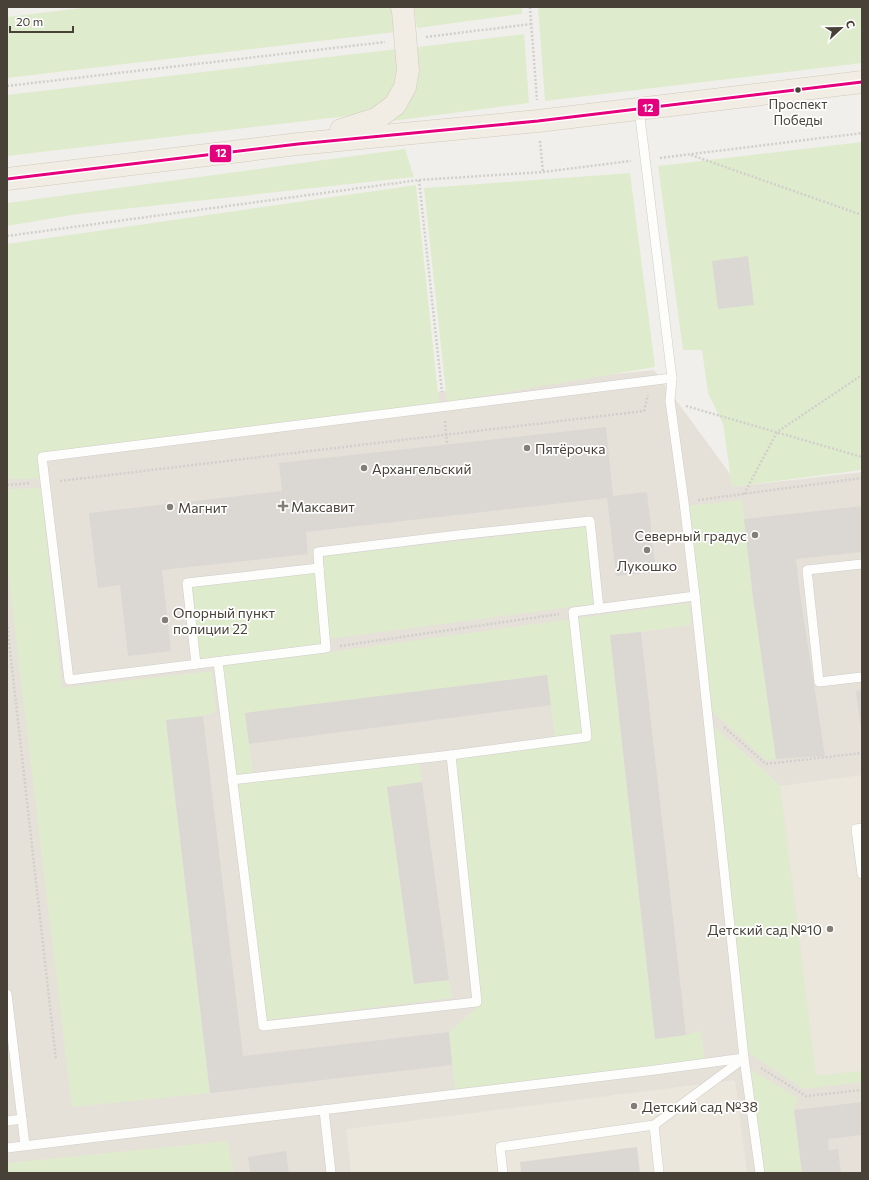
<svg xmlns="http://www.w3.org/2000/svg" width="869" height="1180" font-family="Commissioner,sans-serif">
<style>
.residential{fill:#e5e1d9}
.education{fill:#ebe7dc}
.green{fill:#dfebcd}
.building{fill:#dbd8d4}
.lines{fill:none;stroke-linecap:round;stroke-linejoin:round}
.service-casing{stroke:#cfcdc9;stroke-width:10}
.primary-casing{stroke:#d3cbba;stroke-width:23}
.path{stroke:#d1cfcc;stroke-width:2.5;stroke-dasharray:2 2;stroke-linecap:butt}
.service{stroke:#fdfdfc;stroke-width:9}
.primary{stroke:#f1ece4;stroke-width:22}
.bus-1-casing{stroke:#fff;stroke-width:6}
.bus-1{stroke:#e5007d;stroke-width:3}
.bus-dot{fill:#484138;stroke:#fff;stroke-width:1.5}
.poi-dot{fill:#837e77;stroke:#fff;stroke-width:1.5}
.labels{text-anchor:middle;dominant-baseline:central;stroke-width:3.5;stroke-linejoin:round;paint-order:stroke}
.bus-label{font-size:13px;fill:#484138;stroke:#fff}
.poi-label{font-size:14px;fill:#484138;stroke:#fff;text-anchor:start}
.line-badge{stroke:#fff;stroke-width:1.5}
.badge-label{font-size:11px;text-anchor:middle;font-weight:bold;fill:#fff}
</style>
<rect width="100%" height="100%" fill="#f1efec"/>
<polygon class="residential" points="654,370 739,486 862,472 862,1173 7,1173 7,435"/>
<g class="education">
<polygon points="862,775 862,1071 816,1076 780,786"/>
<polygon points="735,1080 747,1173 351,1173 346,1129"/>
</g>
<g class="green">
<polygon points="90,7 391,7 396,32 7,78 7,17"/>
<polygon points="414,7 522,7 522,14 417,28"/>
<polygon points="538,7 862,7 862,63 545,101"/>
<polygon points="524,34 529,103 392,121 403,109 418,72 418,47"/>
<polygon points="397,49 399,71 394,89 384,102 373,109 356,115 7,156 7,95"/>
<polygon points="862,142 862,470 732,487 723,424 708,393 702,350 683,350 658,166"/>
<polygon points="405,149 414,177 78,214 7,226 7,203"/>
<polygon points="630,173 655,367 447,402 424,188"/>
<polygon points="416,185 439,404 38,453 40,479 7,479 7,244"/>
<polygon points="41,488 62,688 212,671 216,712 203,716 166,721 210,1093 72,1107 7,565 7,489"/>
<polygon points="742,500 753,597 776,759 766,760 711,710 688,506"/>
<polygon points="586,527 593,604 321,640 323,653 689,603 691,625 610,636 655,1038 686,1035 701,1031 705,1060 455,1089 449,1032 482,1003 456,759 556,745 547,675 245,713 254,780 419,762 422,782 387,787 414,984 449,980 452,998 267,1020 222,657 199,659 191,586 324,572 323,556"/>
<polygon points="712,725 768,774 780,786 816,1076 862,1071 862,1082 804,1089 747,1052"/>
<polygon points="750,1069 799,1099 794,1110 802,1173 765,1173"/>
<polygon points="227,1141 234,1173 7,1173 7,1163"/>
</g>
<g class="building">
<polygon points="748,256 754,305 718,309 712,261"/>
<polygon points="606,427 613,496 647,492 656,572 616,576 607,498 306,532 308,554 162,570 171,651 128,656 120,585 98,588 89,513 282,491 279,463"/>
<polygon points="862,506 862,552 796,559 800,594 825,756 776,759 753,597 744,519"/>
<polygon points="641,632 686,1035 655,1039 610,635"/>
<polygon points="547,675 551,705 249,744 245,713"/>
<polygon points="862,690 862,729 861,729 856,691"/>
<polygon points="203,716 243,1056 449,1032 452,1065 210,1093 166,720"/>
<polygon points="422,782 449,980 414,984 387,787"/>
<polygon points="862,1102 862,1135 828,1139 829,1150 838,1149 841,1173 802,1173 794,1110"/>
<polygon points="637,1147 640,1173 521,1173 520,1162"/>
<polygon points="286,1151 289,1173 250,1173 248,1157"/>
</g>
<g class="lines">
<g class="service-casing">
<g id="service">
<polyline points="862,564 807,570 819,682 862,677"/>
<polyline points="319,568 326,648 69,680 42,457 672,378 639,109"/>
<polyline points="695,596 744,1058 760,1173"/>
<polyline points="218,662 263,1026 477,1002 451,755 587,737 573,612 695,596 684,502 670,401 672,378"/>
<polyline points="196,664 187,583 319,568 318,552 458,535 590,521 599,609"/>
<polyline points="232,780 451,755"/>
<polyline points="862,828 856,829 862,874"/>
<polyline points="7,994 25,1145"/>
<polyline points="324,1110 331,1173"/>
<polyline points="7,1121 22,1119"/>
<polyline points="654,1125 659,1173"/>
<polyline points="7,1148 655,1070 744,1058"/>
<polyline points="503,1173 500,1147 654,1125 743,1059"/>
</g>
</g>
<g class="primary-casing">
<g id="primary">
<polyline points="341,130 376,119 395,105 405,87 408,70 403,11 402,7"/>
<polyline points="7,179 298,144 538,121 862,82"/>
</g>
</g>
<g class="path">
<polyline points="530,7 537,100"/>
<polyline points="426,37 531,24"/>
<polyline points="7,86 385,42"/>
<polyline points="540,141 543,172"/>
<polyline points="691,155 862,215"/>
<polyline points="660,158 862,133"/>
<polyline points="419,180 442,392"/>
<polyline points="7,236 419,180 543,172 631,161"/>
<polyline points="686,406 862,457"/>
<polyline points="445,421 447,444"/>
<polyline points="60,481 644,411 648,395"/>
<polyline points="7,485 31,483"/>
<polyline points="744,494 777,432 862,375"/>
<polyline points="698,500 862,478"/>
<polyline points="7,623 56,1060"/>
<polyline points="340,646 559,614"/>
<polyline points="724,727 766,764 862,753"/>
<polyline points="761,1068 806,1096 862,1090"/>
</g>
<use href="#service" class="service"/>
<use href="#primary" class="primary"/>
<g class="bus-1-casing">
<polyline id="bus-1" points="7,179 298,144 538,121 862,82"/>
</g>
<use href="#bus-1" class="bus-1"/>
</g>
<circle class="bus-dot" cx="798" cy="90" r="3.5"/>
<g class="poi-dot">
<circle cx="527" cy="448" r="4"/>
<circle cx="364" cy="468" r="4"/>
<path d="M281 500h4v4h4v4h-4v4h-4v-4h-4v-4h4z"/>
<circle cx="170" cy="507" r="4"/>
<circle cx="755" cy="535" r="4"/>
<circle cx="647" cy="550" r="4"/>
<circle cx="165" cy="620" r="4"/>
<circle cx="830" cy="929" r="4"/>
<circle cx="634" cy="1106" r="4"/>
</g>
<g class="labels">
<g class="bus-label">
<text x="798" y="104">Проспект<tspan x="798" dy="16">Победы</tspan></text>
</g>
<g class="poi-label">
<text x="535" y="448">Пятёрочка</text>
<text x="372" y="468">Архангельский</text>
<text x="291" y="506">Максавит</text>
<text x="178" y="507">Магнит</text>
<text x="747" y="535" text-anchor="end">Северный градус</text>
<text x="647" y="565" text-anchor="middle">Лукошко</text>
<text x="173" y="612">Опорный пункт<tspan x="173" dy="16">полиции 22</tspan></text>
<text x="822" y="929" text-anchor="end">Детский сад №10</text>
<text x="642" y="1106">Детский сад №38</text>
</g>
</g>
<g class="line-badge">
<rect x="637" y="98" width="23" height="19" rx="4" fill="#e5007d"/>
<rect x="209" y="144" width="23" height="19" rx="4" fill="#e5007d"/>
</g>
<g class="badge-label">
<text x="648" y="112">12</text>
<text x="221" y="157">12</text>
</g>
<rect width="869" height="1180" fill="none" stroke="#484138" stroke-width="16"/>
<g transform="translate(841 28) rotate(68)" stroke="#ffffff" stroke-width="3" paint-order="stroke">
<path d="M0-3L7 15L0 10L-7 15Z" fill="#484138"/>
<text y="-6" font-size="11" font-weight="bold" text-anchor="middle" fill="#484138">С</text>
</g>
<path d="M10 26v6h63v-6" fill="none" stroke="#484138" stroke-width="2"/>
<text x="16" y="26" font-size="12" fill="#484138" stroke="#ffffff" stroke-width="3" paint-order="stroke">20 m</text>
</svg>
